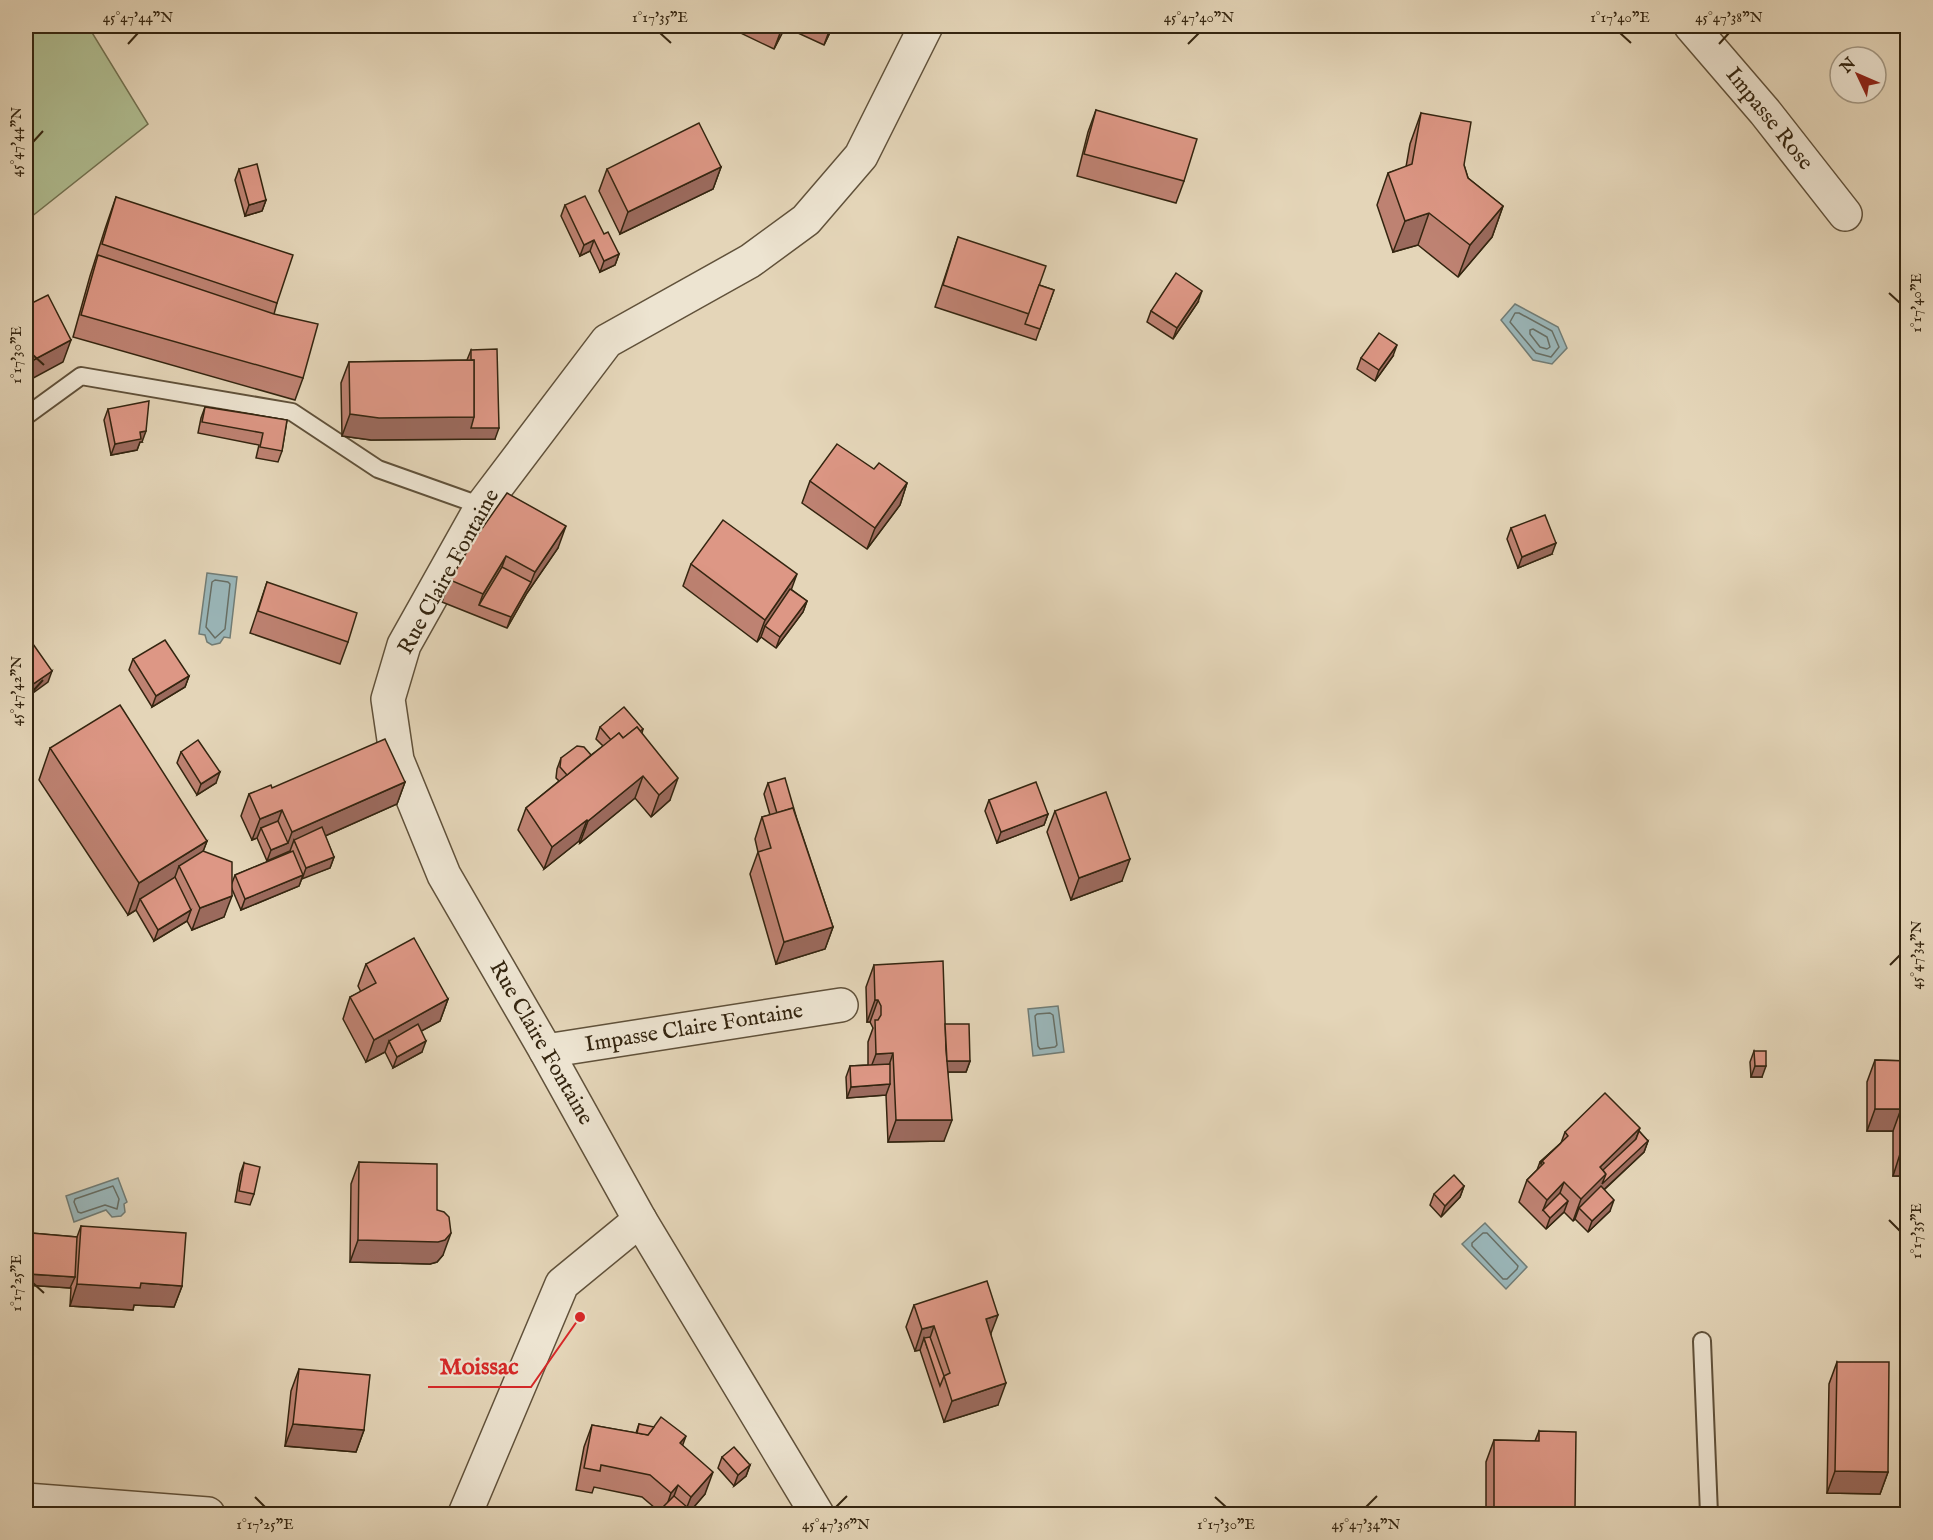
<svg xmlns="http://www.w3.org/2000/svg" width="1933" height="1540" font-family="'IM FELL English',serif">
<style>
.green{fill:#b0be92;stroke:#727251;stroke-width:1.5}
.water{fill:#9ab6b9;stroke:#717c75;stroke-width:1.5}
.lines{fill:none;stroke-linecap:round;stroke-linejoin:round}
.shore{stroke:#676e64;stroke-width:1.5}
.service-casing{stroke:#60513a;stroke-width:20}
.minor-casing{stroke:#60513a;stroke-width:36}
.service{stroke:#ede4d1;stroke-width:16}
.minor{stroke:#ede4d1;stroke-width:33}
.wall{fill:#be8272;stroke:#342510;stroke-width:1.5}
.shaded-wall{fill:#9b6a5d;stroke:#342510;stroke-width:1.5}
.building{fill:#dd9785;stroke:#342510;stroke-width:1.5}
.ticks{fill:none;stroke:#342510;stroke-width:2}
.labels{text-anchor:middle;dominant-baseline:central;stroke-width:4.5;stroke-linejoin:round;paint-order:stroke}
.street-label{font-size:22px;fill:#342510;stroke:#ede4d1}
.leader{fill:none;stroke:#d62828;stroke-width:2}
.callout-dot{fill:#d62828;stroke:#ede4d1;stroke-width:2}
.callout-label{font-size:24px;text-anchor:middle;font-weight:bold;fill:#d62828;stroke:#ede4d1;stroke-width:4.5;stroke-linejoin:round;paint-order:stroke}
.neatline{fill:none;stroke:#342510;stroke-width:2}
.ticks-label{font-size:15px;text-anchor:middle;fill:#342510}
</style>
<rect width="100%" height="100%" fill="#e4d5b8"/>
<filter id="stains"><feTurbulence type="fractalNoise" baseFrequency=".00333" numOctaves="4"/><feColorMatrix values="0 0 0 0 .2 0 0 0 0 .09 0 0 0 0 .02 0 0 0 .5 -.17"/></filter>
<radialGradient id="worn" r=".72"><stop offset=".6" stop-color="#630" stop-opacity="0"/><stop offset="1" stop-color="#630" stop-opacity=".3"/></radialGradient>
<polygon class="green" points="26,26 88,26 148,124 26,221"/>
<g class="water">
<polygon points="1515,304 1558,327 1567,348 1552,364 1533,360 1501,320"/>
<polygon points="207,573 237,577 230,638 224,637 220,643 212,645 207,642 205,635 199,634"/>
<polygon points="1058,1006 1064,1052 1033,1056 1028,1009"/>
<polygon points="118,1178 127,1202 124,1204 125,1212 121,1216 112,1217 106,1210 74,1222 66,1196"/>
<polygon points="1485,1223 1527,1267 1506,1289 1462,1244"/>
</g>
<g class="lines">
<g class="shore">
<polygon points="1515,313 1519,313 1552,331 1559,347 1551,357 1536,353 1510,322"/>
<polygon points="1530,330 1533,329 1547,337 1550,347 1547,349 1540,347 1530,334"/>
<polygon points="215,580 228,582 230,584 225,629 215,638 206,627 212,582"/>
<polygon points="1050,1013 1053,1015 1057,1045 1055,1047 1040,1049 1038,1046 1035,1016 1037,1014"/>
<polygon points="113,1186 119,1199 117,1209 105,1205 81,1213 78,1212 74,1202 75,1199"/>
<polygon points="1483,1233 1487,1233 1518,1266 1517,1269 1507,1279 1503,1279 1472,1246 1472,1243"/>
</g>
<g class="service-casing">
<g id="service">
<polyline points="26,416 81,376 292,412 378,469 482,506"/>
<polyline points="1702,1341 1709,1514"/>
</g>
</g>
<g class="minor-casing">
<g id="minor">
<polyline points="1691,26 1765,112 1845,214"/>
<polyline points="546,1051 841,1005"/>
<polyline points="26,1500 208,1514"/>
<polyline points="465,1514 562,1284 640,1220"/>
<polyline points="817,1514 640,1220 546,1051 444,875 397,760 388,699 404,645 482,506 607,341 750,261 806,220 861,156 926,26"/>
</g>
</g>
<use href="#service" class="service"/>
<use href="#minor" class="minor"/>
</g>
<g class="wall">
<polygon points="731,26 833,26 824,45 785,27 774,49 730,28"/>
<polygon points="1096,110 1184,181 1176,203 1077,176 1088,132"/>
<polygon points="1421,113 1464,165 1468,178 1503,206 1492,237 1458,277 1418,245 1393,252 1377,205 1388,173 1406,167 1410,144"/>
<polygon points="721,167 713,189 620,234 599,191 607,169"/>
<polygon points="239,169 266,200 262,211 245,216 235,180"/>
<polygon points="116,197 277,303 274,314 303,378 295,400 73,337 90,276 105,229"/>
<polygon points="565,205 604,234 619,254 615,265 600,272 590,251 580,256 561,216"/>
<polygon points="958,237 1039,285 1054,290 1036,340 935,307"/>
<polygon points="1198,302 1173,339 1147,322 1151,311"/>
<polygon points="471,350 495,439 371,440 342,436 341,383 349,362 467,360"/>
<polygon points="1393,356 1375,381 1357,369 1361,358"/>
<polygon points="205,407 287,420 282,451 278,462 256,458 259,445 198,433 201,418"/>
<polygon points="108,409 142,442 140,442 137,450 111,455 104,420"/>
<polygon points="874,469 907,483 900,505 867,549 802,503 810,481"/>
<polygon points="1511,528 1552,554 1518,568 1507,539"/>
<polygon points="474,540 558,548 527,593 507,628 442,602 450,580"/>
<polygon points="691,564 792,590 807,601 803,612 776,648 761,637 757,642 683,586"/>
<polygon points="267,582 348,642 340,664 250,633"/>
<polygon points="133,659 189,676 185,687 152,707 129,670"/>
<polygon points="600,727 643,729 642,733 670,800 651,817 635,798 580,843 579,841 544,869 518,830 526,808 559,781 556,778 557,769 561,758 591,755 603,746 596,739"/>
<polygon points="50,748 207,841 203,851 232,883 235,875 291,852 290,851 267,861 257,838 252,840 241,816 249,794 272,788 405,782 397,804 325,836 334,857 330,868 302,878 299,886 241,910 232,889 224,917 192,930 187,921 154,941 136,910 128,915 39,780"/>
<polygon points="181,752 216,783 197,795 177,763"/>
<polygon points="768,783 796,816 833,927 825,949 776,964 750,874 758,852 755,839 762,817 770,815 764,794"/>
<polygon points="989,800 1048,814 1044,825 997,843 985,811"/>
<polygon points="1055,811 1122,881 1071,900 1047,832"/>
<polygon points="366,964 448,999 440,1021 421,1031 422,1052 393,1068 385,1052 366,1062 343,1019 350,997 361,992 358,986"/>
<polygon points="874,965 945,1024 970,1061 966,1072 948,1072 944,1141 888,1142 886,1095 847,1098 846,1077 850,1066 868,1065 868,1042 873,1028 870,1022 867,1022 866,987"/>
<polygon points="1754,1051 1762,1077 1751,1077 1750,1062"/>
<polygon points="1875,1060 1908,1061 1908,1176 1893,1176 1893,1131 1867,1131 1867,1082"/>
<polygon points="1639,1131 1648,1141 1644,1152 1604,1190 1610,1211 1588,1232 1575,1219 1573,1221 1564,1212 1546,1229 1519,1202 1527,1180 1537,1170 1540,1162 1561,1143 1565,1132"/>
<polygon points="359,1162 437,1210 443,1255 437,1262 430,1264 350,1262 351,1184"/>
<polygon points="244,1163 254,1194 250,1205 235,1202 240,1174"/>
<polygon points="1464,1186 1460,1197 1441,1217 1430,1205 1434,1194"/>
<polygon points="81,1226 182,1286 174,1307 134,1305 133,1310 70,1306 71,1288 26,1285 27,1244 31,1233 77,1237"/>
<polygon points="914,1305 991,1334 998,1405 944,1422 920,1350 915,1351 906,1327"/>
<polygon points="1837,1362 1888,1472 1880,1494 1827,1493 1829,1384"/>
<polygon points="299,1369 364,1430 356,1452 285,1446 291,1391"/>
<polygon points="639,1424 683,1446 705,1494 687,1515 661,1515 662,1514 642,1497 594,1487 592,1493 576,1490 584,1447 592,1425 636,1433"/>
<polygon points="1539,1431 1575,1509 1573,1515 1486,1515 1486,1462 1494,1440 1535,1441"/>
<polygon points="722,1457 750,1465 746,1476 734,1486 718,1468"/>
</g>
<g class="shaded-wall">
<polygon points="783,26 786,26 774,49 782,28"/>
<polygon points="831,26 833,26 824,45"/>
<polygon points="721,167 713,189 620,234 628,212"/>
<polygon points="266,200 262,211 245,216 249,205"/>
<polygon points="1503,206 1492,237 1458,277 1470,245"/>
<polygon points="1429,213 1418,245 1393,252 1405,221"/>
<polygon points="594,240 590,251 580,256 584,245"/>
<polygon points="619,254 615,265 600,272 604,261"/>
<polygon points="1202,291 1198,302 1173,339 1177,328"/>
<polygon points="71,340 63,362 26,382 26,364"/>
<polygon points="1397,345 1393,356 1375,381 1379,370"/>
<polygon points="350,414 474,417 499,428 495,439 371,440 342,436"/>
<polygon points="146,431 142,442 140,442 137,450 111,455 115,444 140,432"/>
<polygon points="907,483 900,505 867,549 875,528"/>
<polygon points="566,526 558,548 527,593 507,628 511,617 531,582 535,572"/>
<polygon points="1556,543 1552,554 1518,568 1522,557"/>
<polygon points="506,556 498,578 479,605 483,594"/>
<polygon points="797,574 789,596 765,626 761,637 757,642 765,620"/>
<polygon points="807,601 803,612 776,648 780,637"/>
<polygon points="52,671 48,682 26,698 26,689"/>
<polygon points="189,676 185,687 152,707 156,696"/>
<polygon points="220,772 216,783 197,795 201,784"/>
<polygon points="643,776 635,798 580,843 588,821"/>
<polygon points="678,778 670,800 651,817 659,795"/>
<polygon points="405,782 397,804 298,848 294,840 290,851 267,861 271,850 288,843 292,832"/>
<polygon points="282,810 274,832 261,828 257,838 252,840 260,819"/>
<polygon points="1048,814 1044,825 997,843 1001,832"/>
<polygon points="587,820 579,841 544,869 552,847"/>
<polygon points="207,841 195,873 179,866 171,888 140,899 136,910 128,915 139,883"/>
<polygon points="334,857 330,868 302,879 306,868"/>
<polygon points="1130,859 1122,881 1071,900 1079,878"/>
<polygon points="303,875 299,886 241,910 245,899"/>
<polygon points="232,896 224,917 192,930 200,908"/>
<polygon points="191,910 187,921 154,941 158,930"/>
<polygon points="833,927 825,949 776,964 784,942"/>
<polygon points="448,999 440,1021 392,1047 389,1041 385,1052 366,1062 374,1040"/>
<polygon points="875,1000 878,1000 870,1022 867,1022"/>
<polygon points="426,1041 422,1052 393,1068 397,1057"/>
<polygon points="893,1053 886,1075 868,1075 876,1054"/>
<polygon points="942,1061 970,1061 966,1072 938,1072"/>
<polygon points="1755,1066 1766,1066 1762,1077 1751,1077"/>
<polygon points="890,1084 886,1095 847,1098 851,1087"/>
<polygon points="1875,1109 1901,1109 1893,1131 1867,1131"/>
<polygon points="896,1120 952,1120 944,1141 888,1142"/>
<polygon points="1640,1128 1632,1150 1648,1141 1644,1152 1598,1195 1579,1208 1575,1219 1573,1221 1581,1199 1600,1167"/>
<polygon points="1900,1154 1908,1154 1908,1176 1893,1176"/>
<polygon points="1564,1182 1556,1204 1543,1210 1547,1200"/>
<polygon points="1464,1186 1460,1197 1441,1217 1445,1206"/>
<polygon points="1614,1200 1610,1211 1588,1232 1592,1221"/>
<polygon points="1568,1201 1564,1212 1546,1229 1550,1218"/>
<polygon points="451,1233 443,1255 437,1262 430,1264 350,1262 358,1240"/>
<polygon points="29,1274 75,1277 70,1288 26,1285"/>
<polygon points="141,1283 182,1286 174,1307 134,1305 133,1310 70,1306 77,1284"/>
<polygon points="998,1315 990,1336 986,1319"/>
<polygon points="934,1326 927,1347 924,1338 920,1350 915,1351 922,1329"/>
<polygon points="1006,1383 998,1405 944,1422 952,1401"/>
<polygon points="293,1424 364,1430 356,1452 285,1446"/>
<polygon points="686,1436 678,1458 680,1443"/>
<polygon points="750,1465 746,1476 734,1486 738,1475"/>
<polygon points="1835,1471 1888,1472 1880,1494 1827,1493"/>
<polygon points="713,1472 705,1494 687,1515 681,1515 687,1507 691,1497"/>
<polygon points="678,1485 670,1507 666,1508 671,1493"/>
<polygon points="1494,1507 1575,1509 1573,1515 1491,1515"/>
</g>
<g class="building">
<polygon points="1096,110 1197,139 1184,181 1084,154"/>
<polygon points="1421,113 1471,122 1464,165 1468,178 1503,206 1470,245 1429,213 1405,221 1388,173 1412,164"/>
<polygon points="699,123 721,167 628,212 607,169"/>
<polygon points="257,164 266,200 249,205 239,169"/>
<polygon points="585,196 604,234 608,232 619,254 604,261 594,240 584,245 565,205"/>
<polygon points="116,197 293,255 277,303 102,244"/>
<polygon points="958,237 1046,266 1029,314 943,285"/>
<polygon points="98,255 274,314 318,324 303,378 81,315"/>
<polygon points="1176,273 1202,291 1177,328 1151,311"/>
<polygon points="1039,285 1054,290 1040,329 1025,324"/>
<polygon points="48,295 71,340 26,364 26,306"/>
<polygon points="1379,333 1397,345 1379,370 1361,358"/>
<polygon points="497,349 499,428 471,428 474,417 474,360 471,360 471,350"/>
<polygon points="474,360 474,417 379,418 350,414 349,362"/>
<polygon points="149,401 146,431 140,432 141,439 115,444 108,409"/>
<polygon points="205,407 287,420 282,451 260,447 263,433 202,422"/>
<polygon points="837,444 874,469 879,463 907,483 875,528 810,481"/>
<polygon points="507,493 566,526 535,572 506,556 483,594 450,580 474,540"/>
<polygon points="1545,515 1556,543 1522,557 1511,528"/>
<polygon points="723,520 797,574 765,620 691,564"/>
<polygon points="502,567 531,582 511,617 479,605"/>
<polygon points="267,582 357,613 348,642 258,611"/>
<polygon points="790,589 807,601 780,637 765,626"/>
<polygon points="26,634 52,671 26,689"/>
<polygon points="165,640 189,676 156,696 133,659"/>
<polygon points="120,705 207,841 139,883 50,748"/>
<polygon points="624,707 643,729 640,731 637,727 623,738 619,733 611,740 600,727"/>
<polygon points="637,727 678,778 659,795 643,776 588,821 587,820 552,847 526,808 619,733 623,738"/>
<polygon points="385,739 405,782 292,832 282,810 260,819 249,794 271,785 272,788"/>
<polygon points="198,740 220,772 201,784 181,752"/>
<polygon points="577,746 584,747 591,755 567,775 560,767 561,758"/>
<polygon points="785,778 796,816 793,808 777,813 768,783"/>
<polygon points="1036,782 1048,814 1001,832 989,800"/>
<polygon points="1106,792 1130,859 1079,878 1055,811"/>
<polygon points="793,808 833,927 784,942 758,852 771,848 762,817"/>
<polygon points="278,821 288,843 271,850 261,828"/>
<polygon points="322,827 334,857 306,868 294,840"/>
<polygon points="203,851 232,862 232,896 200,908 179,866"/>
<polygon points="293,851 303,875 245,899 235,875"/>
<polygon points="175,877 191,910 158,930 140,899"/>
<polygon points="414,938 448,999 374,1040 350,997 376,983 366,964"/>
<polygon points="943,961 946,1050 952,1120 896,1120 893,1053 876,1054 875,1020 878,1020 881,1015 881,1006 878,1000 875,1000 874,965"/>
<polygon points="418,1024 426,1041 397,1057 389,1041"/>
<polygon points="945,1024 969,1024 970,1061 947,1061"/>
<polygon points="1754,1051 1766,1051 1766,1066 1755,1066"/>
<polygon points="1875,1060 1908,1061 1908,1154 1900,1154 1901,1109 1875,1109"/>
<polygon points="890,1064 890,1084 851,1087 850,1066"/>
<polygon points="1605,1093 1640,1128 1600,1167 1606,1174 1581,1199 1564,1182 1547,1200 1527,1180 1544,1163 1542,1161 1568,1136 1565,1132"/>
<polygon points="1639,1131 1648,1141 1602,1184 1606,1174 1603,1170 1636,1139"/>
<polygon points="1561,1143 1542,1161 1541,1164 1540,1162"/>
<polygon points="359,1162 437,1164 437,1210 444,1212 449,1217 451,1233 445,1240 438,1242 358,1240"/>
<polygon points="244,1163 260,1167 254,1194 239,1191"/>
<polygon points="1454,1175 1464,1186 1445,1206 1434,1194"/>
<polygon points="1601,1186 1614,1200 1592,1221 1579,1208"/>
<polygon points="1560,1193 1568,1201 1550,1218 1543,1210"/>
<polygon points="81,1226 186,1233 182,1286 141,1283 140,1288 77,1284"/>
<polygon points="31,1233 77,1237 75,1277 29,1274"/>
<polygon points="987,1281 998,1315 986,1319 1006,1383 952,1401 944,1376 950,1373 934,1326 922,1329 914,1305"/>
<polygon points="930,1337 944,1376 940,1386 924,1338"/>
<polygon points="1837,1362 1889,1362 1888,1472 1835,1471"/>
<polygon points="299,1369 370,1375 364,1430 293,1424"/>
<polygon points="661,1417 686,1436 680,1443 713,1472 691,1497 678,1485 671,1493 650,1475 601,1465 600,1471 584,1468 592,1425 648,1435"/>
<polygon points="639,1424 654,1427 648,1435 637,1433"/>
<polygon points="1539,1431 1576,1432 1575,1509 1494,1507 1494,1440 1539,1441"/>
<polygon points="734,1447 750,1465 738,1475 722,1457"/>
<polygon points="674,1496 687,1507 681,1515 673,1515 664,1506"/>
</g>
<path class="ticks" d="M660,33L671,43M1620,33L1631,43M128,44L138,33M1188,44L1199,33M1719,44L1729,33M33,142L43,131M1889,293L1900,303M33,355L44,365M33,691L43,680M1890,965L1900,955M1889,1220L1900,1231M33,1283L44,1293M255,1497L265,1507M1215,1497L1226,1507M836,1507L847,1496M1366,1507L1377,1496"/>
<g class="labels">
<g class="street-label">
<text transform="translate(1769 119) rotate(51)">Impasse Rose</text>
<text transform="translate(449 572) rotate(-61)">Rue Claire Fontaine</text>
<text transform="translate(694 1028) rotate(-9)">Impasse Claire Fontaine</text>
<text transform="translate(541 1043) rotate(60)">Rue Claire Fontaine</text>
</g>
</g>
<path class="leader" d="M580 1317L531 1387H428"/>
<circle class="callout-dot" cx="580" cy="1317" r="6"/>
<g class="callout-label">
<text x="479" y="1374">Moissac</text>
</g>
<rect width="1933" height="1540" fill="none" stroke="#e4d5b8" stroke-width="66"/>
<g transform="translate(1858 75) rotate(314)"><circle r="28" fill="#ede4d1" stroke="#a39884" stroke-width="1.5"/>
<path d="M0-4.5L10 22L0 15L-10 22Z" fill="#8f2418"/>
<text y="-9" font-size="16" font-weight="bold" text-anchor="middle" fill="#342510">N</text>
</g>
<rect x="33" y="33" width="1867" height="1474" class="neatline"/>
<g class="ticks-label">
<text x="138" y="22">45°47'44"N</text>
<text x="660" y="22">1°17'35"E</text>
<text x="1199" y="22">45°47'40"N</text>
<text x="1620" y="22">1°17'40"E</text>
<text x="1729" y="22">45°47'38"N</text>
<text transform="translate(16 142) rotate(-90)" y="5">45°47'44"N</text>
<text transform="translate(1916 303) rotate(-90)" y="5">1°17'40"E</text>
<text transform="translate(16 355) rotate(-90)" y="5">1°17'30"E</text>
<text transform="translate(16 691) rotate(-90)" y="5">45°47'42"N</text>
<text transform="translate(1916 955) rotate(-90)" y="5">45°47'34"N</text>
<text transform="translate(1916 1231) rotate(-90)" y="5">1°17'35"E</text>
<text transform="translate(16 1283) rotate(-90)" y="5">1°17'25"E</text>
<text x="265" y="1529">1°17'25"E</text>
<text x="836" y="1529">45°47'36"N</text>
<text x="1226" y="1529">1°17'30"E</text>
<text x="1366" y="1529">45°47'34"N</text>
</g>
<rect width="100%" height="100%" filter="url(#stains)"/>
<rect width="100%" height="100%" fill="url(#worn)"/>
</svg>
